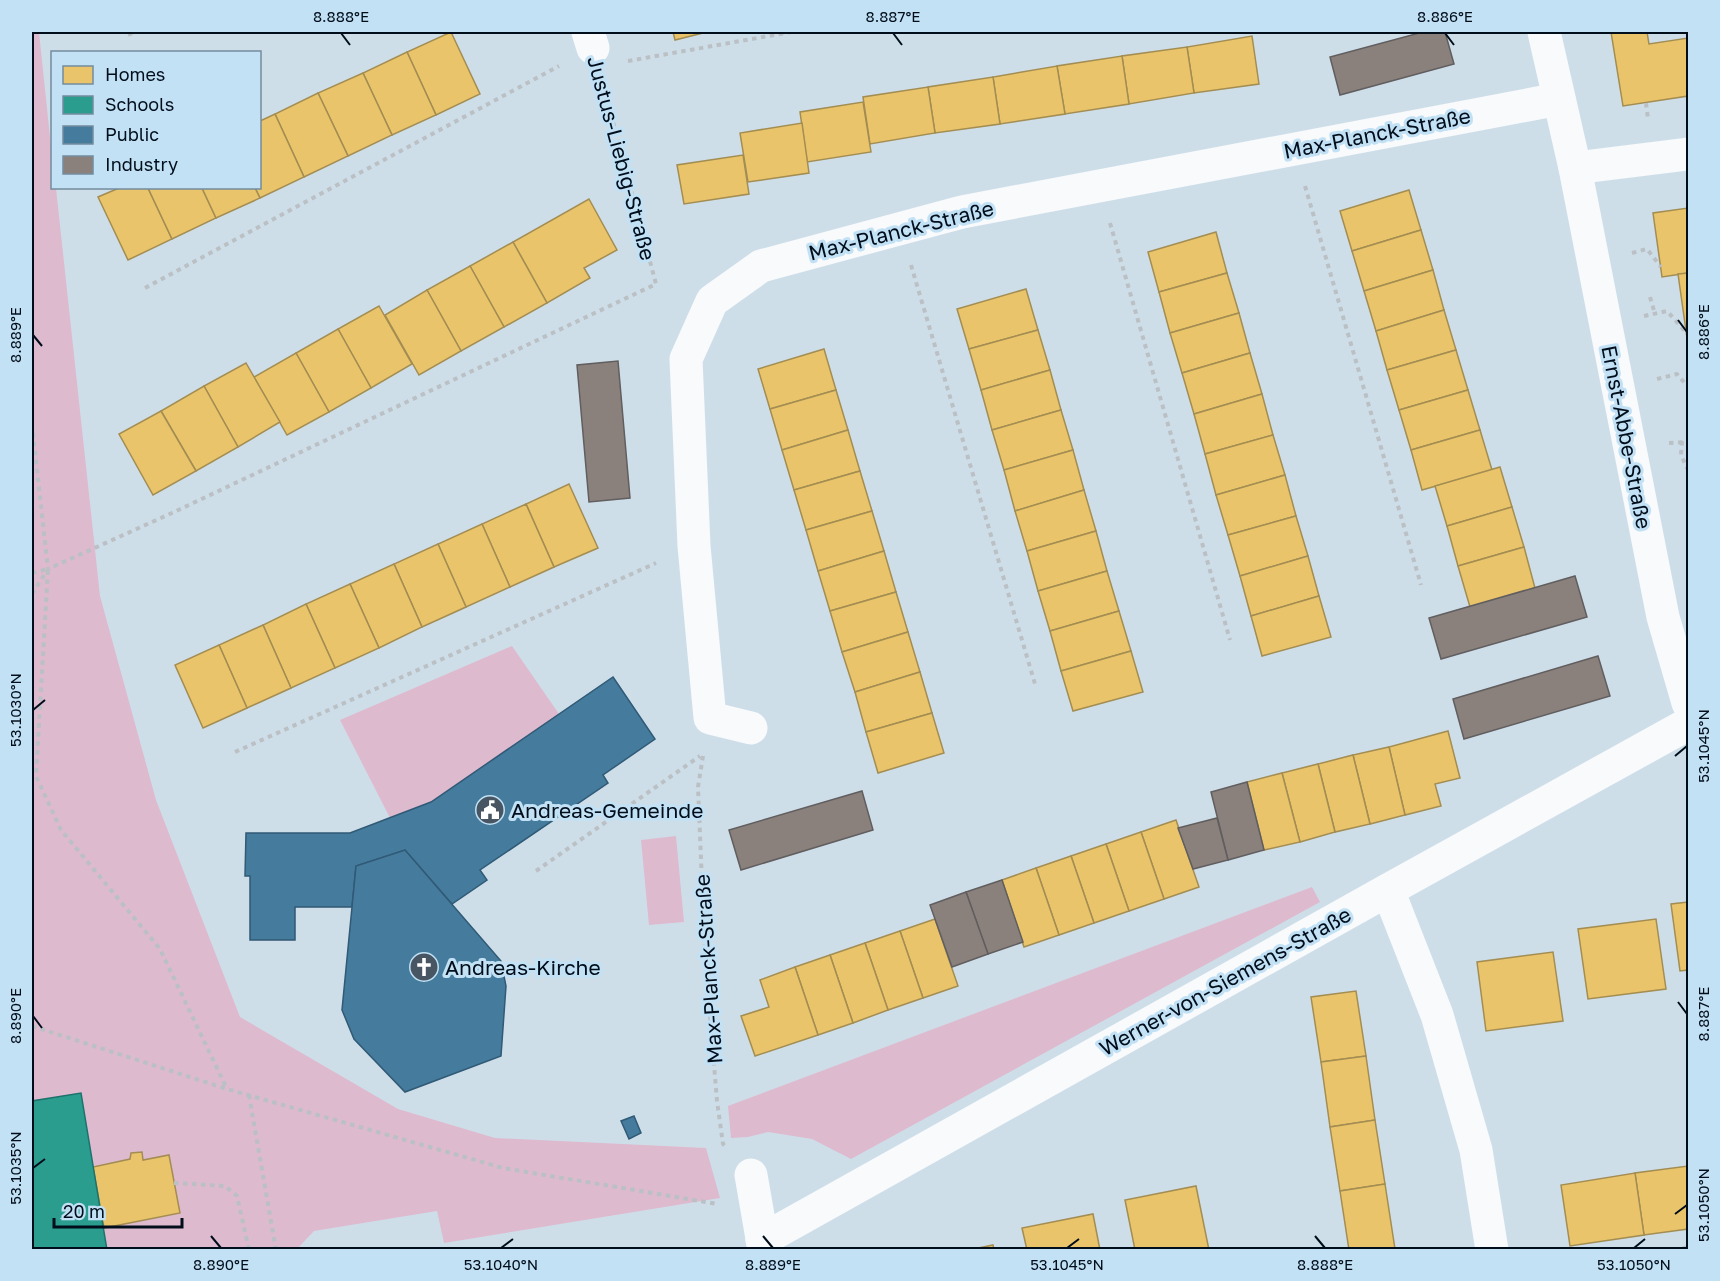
<svg xmlns="http://www.w3.org/2000/svg" width="1720" height="1281" font-family="'Golos Text',sans-serif">
<style>
.green{fill:#debacf}
.homes{fill:#e9c46a;stroke:#a38d52;stroke-width:1.5}
.schools{fill:#2a9d8f;stroke:#1d726c;stroke-width:1.5}
.public{fill:#457b9d;stroke:#305a76;stroke-width:1.5}
.industry{fill:#8a817c;stroke:#615e5f;stroke-width:1.5}
.lines{fill:none;stroke-linecap:round;stroke-linejoin:round}
.path{stroke:#bac0c4;stroke-width:4;stroke-dasharray:4.5 4.5;stroke-linecap:butt}
.minor{stroke:#f8fafc;stroke-width:33}
.ticks{fill:none;stroke:#000d1b;stroke-width:2}
.labels{text-anchor:middle;dominant-baseline:central;stroke-width:6;stroke-linejoin:round;paint-order:stroke}
.street-label{font-size:21px;fill:#000d1b;stroke:#c2e1f5}
.poi-label{font-size:21px;fill:#000d1b;stroke:#c2e1f5;text-anchor:start}
.neatline{fill:none;stroke:#000d1b;stroke-width:2}
.ticks-label{font-size:15px;text-anchor:middle;fill:#000d1b}
</style>
<rect width="100%" height="100%" fill="#cedee9"/>
<g class="green">
<polygon points="32,32 39,32 52,156 52,188 56,188 100,596 156,800 240,1017 398,1109 495,1138 706,1148 720,1198 444,1243 437,1211 314,1231 297,1249 107,1249 81,1093 32,1101"/>
<polygon points="512,646 559,714 431,802 390,818 340,720"/>
<polygon points="676,836 684,922 649,925 641,840"/>
<polygon points="1312,887 1320,902 851,1159 812,1139 768,1132 748,1137 731,1138 728,1106"/>
</g>
<g class="homes">
<polygon points="451,32 480,94 436,115 407,52"/>
<polygon points="673,32 707,32 675,40"/>
<polygon points="1611,32 1647,32 1649,44 1688,38 1688,96 1623,106"/>
<polygon points="1252,36 1259,84 1194,93 1187,47"/>
<polygon points="1187,47 1194,93 1129,104 1122,56"/>
<polygon points="407,52 436,115 392,135 363,73"/>
<polygon points="1122,56 1129,104 1065,114 1057,66"/>
<polygon points="1057,66 1065,114 1000,124 993,77"/>
<polygon points="363,73 392,135 348,156 318,93"/>
<polygon points="993,77 1000,124 935,133 928,87"/>
<polygon points="928,87 935,133 870,144 863,97"/>
<polygon points="318,93 348,156 304,177 275,114"/>
<polygon points="863,102 871,152 807,162 800,112"/>
<polygon points="275,114 304,177 260,198 255,188 260,188 260,121"/>
<polygon points="802,123 809,173 748,182 740,133"/>
<polygon points="743,155 749,194 684,204 677,165"/>
<polygon points="119,188 148,188 172,239 128,260 98,197"/>
<polygon points="148,188 202,188 216,218 172,239"/>
<polygon points="202,188 255,188 260,198 216,218"/>
<polygon points="1409,190 1421,230 1352,251 1340,211"/>
<polygon points="589,199 617,250 584,268 590,278 547,303 513,242"/>
<polygon points="1688,208 1688,273 1662,277 1653,213"/>
<polygon points="1421,230 1433,270 1364,291 1352,251"/>
<polygon points="1216,232 1227,273 1159,292 1148,252"/>
<polygon points="513,242 547,303 504,327 470,266"/>
<polygon points="470,266 504,327 461,351 427,290"/>
<polygon points="1433,270 1444,310 1376,331 1364,291"/>
<polygon points="1227,273 1239,313 1170,333 1159,292"/>
<polygon points="1688,273 1688,337 1687,338 1678,274"/>
<polygon points="1026,289 1038,330 969,349 957,309"/>
<polygon points="427,290 461,351 419,375 385,315"/>
<polygon points="379,306 412,364 371,388 338,329"/>
<polygon points="1444,310 1456,350 1387,370 1376,331"/>
<polygon points="1239,313 1250,353 1182,373 1170,333"/>
<polygon points="338,329 371,388 329,412 296,353"/>
<polygon points="1038,330 1050,370 981,390 969,349"/>
<polygon points="824,349 836,390 770,409 758,369"/>
<polygon points="1456,350 1468,390 1399,410 1387,370"/>
<polygon points="296,353 329,412 287,435 254,377"/>
<polygon points="1250,353 1262,394 1194,414 1182,373"/>
<polygon points="246,363 280,422 238,447 204,386"/>
<polygon points="1050,370 1061,410 992,430 981,390"/>
<polygon points="204,386 238,447 196,471 161,411"/>
<polygon points="836,390 848,430 782,450 770,409"/>
<polygon points="1468,390 1480,430 1411,450 1399,410"/>
<polygon points="1262,394 1273,435 1205,454 1194,414"/>
<polygon points="1061,410 1073,450 1004,470 992,430"/>
<polygon points="161,411 196,471 153,495 119,434"/>
<polygon points="848,430 860,471 794,490 782,450"/>
<polygon points="1480,430 1492,470 1422,490 1411,450"/>
<polygon points="1273,435 1285,475 1216,495 1205,454"/>
<polygon points="1073,450 1084,490 1015,511 1004,470"/>
<polygon points="1500,467 1512,507 1447,526 1435,486"/>
<polygon points="860,471 872,511 806,530 794,490"/>
<polygon points="1285,475 1296,516 1228,535 1216,495"/>
<polygon points="569,484 598,548 554,567 526,504"/>
<polygon points="1084,490 1096,531 1027,551 1015,511"/>
<polygon points="526,504 554,567 510,587 482,524"/>
<polygon points="1512,507 1524,547 1458,566 1447,526"/>
<polygon points="872,511 884,551 818,571 806,530"/>
<polygon points="1296,516 1308,556 1240,576 1228,535"/>
<polygon points="482,524 510,587 466,607 438,544"/>
<polygon points="1096,531 1107,571 1038,591 1027,551"/>
<polygon points="438,544 466,607 422,627 394,564"/>
<polygon points="1524,547 1535,588 1470,607 1458,566"/>
<polygon points="884,551 896,592 830,611 818,571"/>
<polygon points="1308,556 1319,596 1251,616 1240,576"/>
<polygon points="394,564 422,627 379,648 350,584"/>
<polygon points="1107,571 1119,611 1050,631 1038,591"/>
<polygon points="350,584 379,648 335,668 306,604"/>
<polygon points="896,592 908,632 842,652 830,611"/>
<polygon points="1319,596 1331,637 1262,656 1251,616"/>
<polygon points="306,604 335,668 291,688 263,625"/>
<polygon points="1119,611 1131,651 1061,671 1050,631"/>
<polygon points="263,625 291,688 247,708 219,645"/>
<polygon points="908,632 920,672 855,692 842,652"/>
<polygon points="219,645 247,708 203,728 175,665"/>
<polygon points="1131,651 1143,692 1073,711 1061,671"/>
<polygon points="920,672 932,713 866,732 855,692"/>
<polygon points="932,713 944,753 878,773 866,732"/>
<polygon points="1448,731 1460,778 1435,784 1441,806 1405,815 1389,747"/>
<polygon points="1389,747 1405,815 1370,824 1353,755"/>
<polygon points="1353,755 1370,824 1335,832 1318,764"/>
<polygon points="1318,764 1335,832 1300,842 1282,773"/>
<polygon points="1282,773 1300,842 1264,850 1247,782"/>
<polygon points="1176,820 1199,887 1164,899 1141,832"/>
<polygon points="1141,832 1164,899 1129,911 1106,844"/>
<polygon points="1106,844 1129,911 1094,923 1071,856"/>
<polygon points="1071,856 1094,923 1059,935 1036,868"/>
<polygon points="1036,868 1059,935 1024,947 1002,880"/>
<polygon points="1688,902 1688,970 1680,971 1671,904"/>
<polygon points="935,919 958,986 923,998 900,931"/>
<polygon points="1656,919 1666,989 1588,999 1578,929"/>
<polygon points="900,931 923,998 888,1010 865,943"/>
<polygon points="865,943 888,1010 853,1023 830,955"/>
<polygon points="1553,952 1563,1021 1486,1031 1477,962"/>
<polygon points="830,955 853,1023 818,1035 795,967"/>
<polygon points="795,967 818,1035 755,1056 741,1016 769,1007 760,980"/>
<polygon points="1356,991 1366,1056 1321,1062 1311,997"/>
<polygon points="1366,1056 1375,1120 1330,1127 1321,1062"/>
<polygon points="1375,1120 1385,1184 1340,1191 1330,1127"/>
<polygon points="142,1152 143,1160 169,1155 180,1213 104,1228 93,1167 130,1159 131,1153"/>
<polygon points="1688,1166 1688,1229 1644,1235 1635,1173"/>
<polygon points="1635,1173 1644,1235 1570,1246 1561,1185"/>
<polygon points="1385,1184 1395,1249 1349,1250 1340,1191"/>
<polygon points="1196,1186 1209,1250 1135,1250 1125,1200"/>
<polygon points="1093,1214 1100,1250 1027,1250 1022,1228"/>
<polygon points="993,1245 994,1250 969,1250"/>
</g>
<polygon class="schools" points="81,1093 107,1250 32,1250 32,1101"/>
<g class="public">
<polygon points="613,677 655,739 603,775 608,783 480,870 487,880 452,904 405,850 356,866 352,907 295,907 295,940 250,940 250,876 245,876 246,833 350,833 431,802"/>
<polygon points="405,850 501,961 506,986 501,1056 405,1092 354,1039 342,1010 356,866"/>
<polygon points="634,1116 641,1133 629,1139 621,1121"/>
</g>
<g class="industry">
<polygon points="1423,32 1445,32 1454,64 1340,95 1330,57"/>
<polygon points="618,361 630,498 589,502 577,365"/>
<polygon points="1575,576 1587,617 1441,659 1429,618"/>
<polygon points="1598,656 1610,696 1464,739 1453,699"/>
<polygon points="1247,782 1264,850 1228,860 1211,792"/>
<polygon points="862,791 873,830 741,870 729,830"/>
<polygon points="1217,818 1228,860 1193,869 1178,828"/>
<polygon points="1002,880 1023,942 988,954 966,892"/>
<polygon points="966,892 988,954 952,967 930,905"/>
</g>
<g class="lines">
<g class="path">
<polyline points="128,35 135,32"/>
<polyline points="628,61 791,32"/>
<polyline points="1646,103 1648,119"/>
<polyline points="1305,186 1421,585"/>
<polyline points="1110,223 1230,640"/>
<polyline points="1632,253 1647,249 1661,267"/>
<polyline points="911,265 1035,684"/>
<polyline points="145,288 559,66"/>
<polyline points="1650,297 1655,314"/>
<polyline points="1644,316 1667,311 1685,331"/>
<polyline points="1657,379 1677,374 1688,387"/>
<polyline points="32,424 48,569"/>
<polyline points="1682,441 1681,455 1688,470"/>
<polyline points="1669,443 1688,442"/>
<polyline points="32,573 48,569 36,776 61,830 160,949 227,1089"/>
<polyline points="32,594 48,569 172,513 656,284 603,84"/>
<polyline points="235,752 656,563"/>
<polyline points="703,756 698,787 705,955 717,1101 723,1144 727,1148"/>
<polyline points="536,871 700,756"/>
<polyline points="32,1026 227,1089 503,1168 718,1204"/>
<polyline points="249,1095 276,1250"/>
<polyline points="174,1183 225,1186 237,1196 249,1250"/>
<polyline points="1674,1250 1688,1247"/>
</g>
<g class="minor">
<polyline points="588,32 593,48"/>
<polyline points="1544,32 1575,168 1663,617 1688,703"/>
<polyline points="1575,168 1688,154"/>
<polyline points="751,728 710,718 694,546 686,359 712,301 761,266 962,212 1559,99"/>
<polyline points="1388,890 1437,1015 1476,1150 1492,1250"/>
<polyline points="751,1175 764,1250"/>
<polyline points="762,1240 1388,890 1688,724"/>
</g>
</g>
<path class="ticks" d="M341,33L350,45M893,33L902,45M1445,33L1454,45M1678,320L1687,332M33,335L42,346M33,710L45,700M1675,756L1687,746M1678,1002L1687,1014M33,1016L42,1028M33,1168L45,1159M1675,1214L1687,1205M211,1236L221,1248M763,1236L773,1248M1315,1236L1325,1248M501,1248L513,1239M1067,1248L1079,1239M1634,1248L1645,1239"/>
<defs>
<g id="civic-disc" transform="scale(1.5)"><circle r="9.5" fill="#485663" stroke="#c2e1f5"/><path d="M-.6-6.5H3V-4.5H.6V-3L4-1V1h2V6H-6V1h2V-1L-.6-3ZM-1.2 2.5V6h2.4V2.5Z" fill="#fff"/></g>
<g id="church-disc" transform="scale(1.5)"><circle r="9.5" fill="#485663" stroke="#c2e1f5"/><path d="M-1.2-6h2.4v3.5h3.3v2.4h-3.3V6h-2.4V-.1h-3.3v-2.4h3.3Z" fill="#fff"/></g>
</defs>
<g fill-rule="evenodd">
<use href="#civic-disc" x="490" y="810"/>
<use href="#church-disc" x="424" y="967"/>
</g>
<g class="labels">
<g class="street-label">
<text transform="translate(1377 133) rotate(-11)">Max-Planck-Straße</text>
<text transform="translate(622 158) rotate(75)">Justus-Liebig-Straße</text>
<text transform="translate(901 230) rotate(-14)">Max-Planck-Straße</text>
<text transform="translate(1627 437) rotate(79)">Ernst-Abbe-Straße</text>
<text transform="translate(708 969) rotate(-94)">Max-Planck-Straße</text>
<text transform="translate(1225 981) rotate(-29)">Werner-von-Siemens-Straße</text>
</g>
<g class="poi-label">
<text x="511" y="810">Andreas-Gemeinde</text>
<text x="445" y="967">Andreas-Kirche</text>
</g>
</g>
<rect width="1720" height="1281" fill="none" stroke="#c2e1f5" stroke-width="66"/>
<rect x="51" y="51" width="210" height="138" fill="#c2e1f5" stroke="#748c9e" stroke-width="1.5"/>
<rect x="63" y="66" width="30" height="18" fill="#e9c46a" stroke="#748c9e" stroke-width="1.5"/>
<text x="105" y="81" font-size="18" fill="#000d1b">Homes</text>
<rect x="63" y="96" width="30" height="18" fill="#2a9d8f" stroke="#748c9e" stroke-width="1.5"/>
<text x="105" y="111" font-size="18" fill="#000d1b">Schools</text>
<rect x="63" y="126" width="30" height="18" fill="#457b9d" stroke="#748c9e" stroke-width="1.5"/>
<text x="105" y="141" font-size="18" fill="#000d1b">Public</text>
<rect x="63" y="156" width="30" height="18" fill="#8a817c" stroke="#748c9e" stroke-width="1.5"/>
<text x="105" y="171" font-size="18" fill="#000d1b">Industry</text>
<path d="M54 1218v9h128v-9" fill="none" stroke="#000d1b" stroke-width="3"/>
<text x="63" y="1218" font-size="18" fill="#000d1b" stroke="#c2e1f5" stroke-width="4.5" paint-order="stroke">20 m</text>
<rect x="33" y="33" width="1654" height="1215" class="neatline"/>
<g class="ticks-label">
<text x="341" y="22">8.888°E</text>
<text x="893" y="22">8.887°E</text>
<text x="1445" y="22">8.886°E</text>
<text transform="translate(1704 332) rotate(-90)" y="5">8.886°E</text>
<text transform="translate(16 335) rotate(-90)" y="5">8.889°E</text>
<text transform="translate(16 710) rotate(-90)" y="5">53.1030°N</text>
<text transform="translate(1704 746) rotate(-90)" y="5">53.1045°N</text>
<text transform="translate(1704 1014) rotate(-90)" y="5">8.887°E</text>
<text transform="translate(16 1016) rotate(-90)" y="5">8.890°E</text>
<text transform="translate(16 1168) rotate(-90)" y="5">53.1035°N</text>
<text transform="translate(1704 1205) rotate(-90)" y="5">53.1050°N</text>
<text x="221" y="1270">8.890°E</text>
<text x="501" y="1270">53.1040°N</text>
<text x="773" y="1270">8.889°E</text>
<text x="1067" y="1270">53.1045°N</text>
<text x="1325" y="1270">8.888°E</text>
<text x="1634" y="1270">53.1050°N</text>
</g>
</svg>
